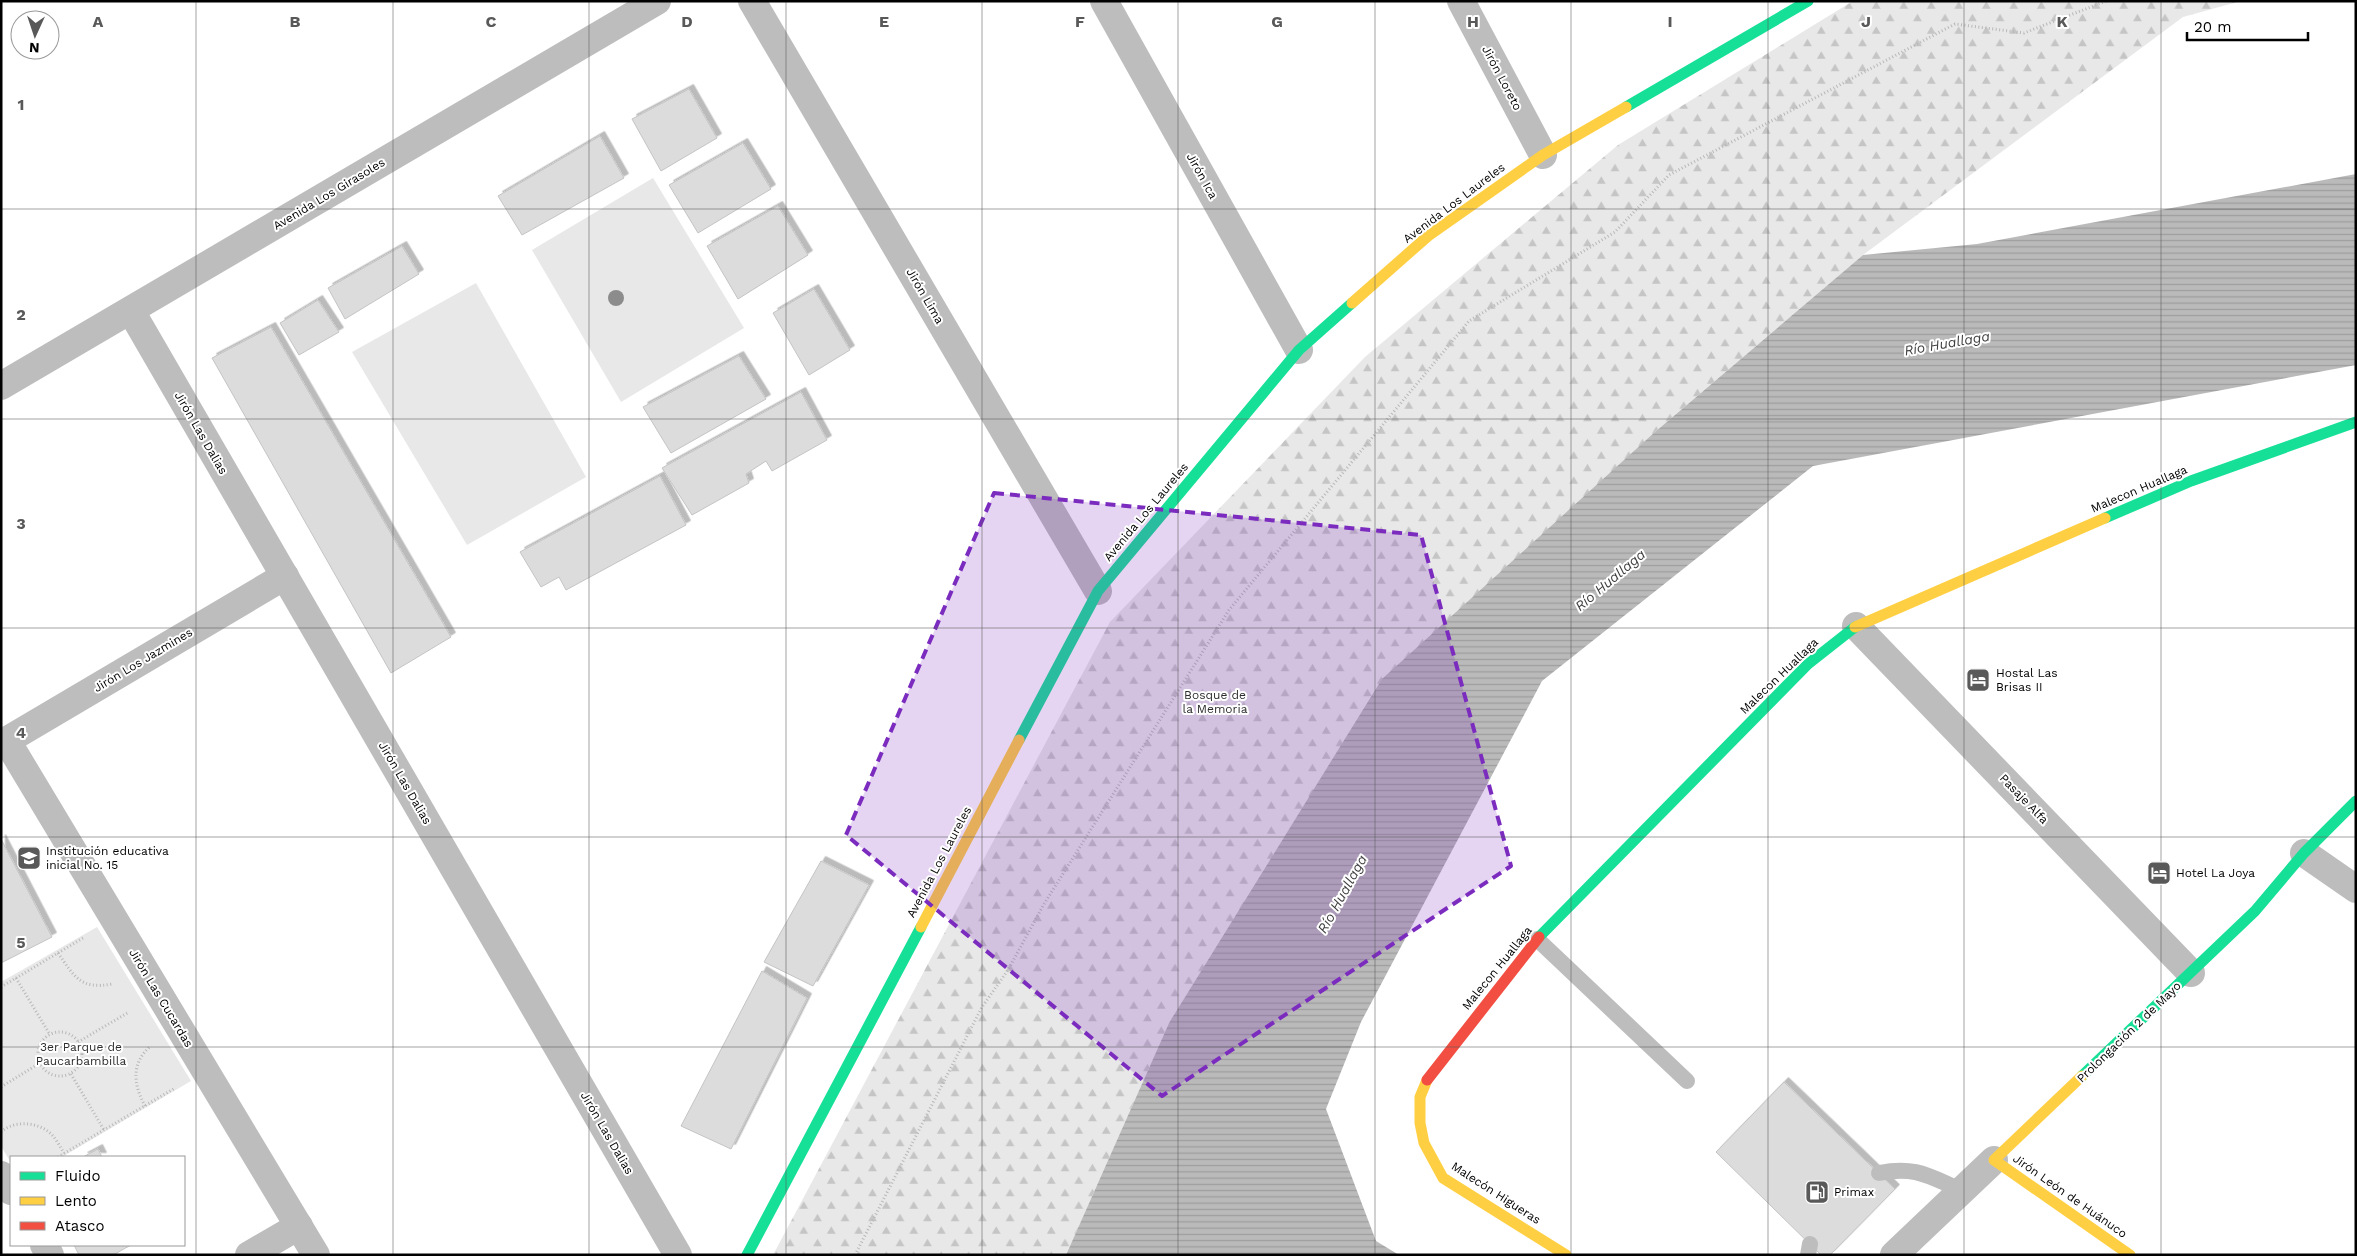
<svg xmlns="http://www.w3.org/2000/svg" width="2357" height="1256" font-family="'Work Sans',sans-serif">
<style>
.green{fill:#e8e8e8}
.forest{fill:url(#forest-firs)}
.water{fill:url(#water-rules)}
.building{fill:#dcdcdc;stroke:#c4c4c4;filter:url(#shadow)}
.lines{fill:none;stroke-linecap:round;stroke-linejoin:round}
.path{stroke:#b8b8b8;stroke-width:3;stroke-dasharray:1 2.5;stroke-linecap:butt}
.lane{stroke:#bdbdbd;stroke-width:16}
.street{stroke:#bdbdbd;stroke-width:28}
.fast{stroke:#16e098;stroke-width:11}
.slow{stroke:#ffcf43;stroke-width:11}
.jam{stroke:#f24e42;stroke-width:11}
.tree{fill:#8c8c8c}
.marked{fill:#7b2cbf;fill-opacity:0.2;stroke:#7b2cbf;stroke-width:4;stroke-dasharray:10 6;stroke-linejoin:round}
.grid{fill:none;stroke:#595959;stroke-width:1;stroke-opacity:0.55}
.labels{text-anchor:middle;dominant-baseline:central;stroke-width:4;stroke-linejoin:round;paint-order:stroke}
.street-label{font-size:12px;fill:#000;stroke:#fff}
.poi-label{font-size:12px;fill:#000;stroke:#fff;text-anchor:start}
.park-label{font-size:12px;fill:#2d2d2d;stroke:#fff}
.water-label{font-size:14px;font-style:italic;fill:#3e3e3e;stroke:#fff}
.grid-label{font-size:16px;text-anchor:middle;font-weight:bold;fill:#595959;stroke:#fff;stroke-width:4;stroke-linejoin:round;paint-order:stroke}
</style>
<defs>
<pattern id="forest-firs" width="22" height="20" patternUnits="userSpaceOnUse" patternTransform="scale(1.25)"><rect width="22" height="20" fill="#e8e8e8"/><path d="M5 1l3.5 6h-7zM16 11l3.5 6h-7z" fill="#c5c5c5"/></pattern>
<pattern id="water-rules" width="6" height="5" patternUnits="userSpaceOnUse" patternTransform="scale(1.25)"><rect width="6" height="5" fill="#bababa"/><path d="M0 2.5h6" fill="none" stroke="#9e9e9e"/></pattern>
<filter id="shadow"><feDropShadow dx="4.5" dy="-4.5" stdDeviation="0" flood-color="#0004"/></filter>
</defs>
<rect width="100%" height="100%" fill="#fff"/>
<g class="green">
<polygon points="653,178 744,328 621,402 532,250"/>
<polygon points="476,283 586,477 467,545 352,352"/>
<polygon points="97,927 191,1081 62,1157 11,1157 11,1163 1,1146 1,982"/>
</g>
<polygon class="forest" points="1853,1 2241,1 2183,17 1863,255 1655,432 1169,1023 1066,1255 773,1255 1110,622 1365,357 1618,145"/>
<polygon class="water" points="2356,174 2356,365 1813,466 1542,681 1361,1022 1326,1109 1376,1241 1399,1255 1066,1255 1169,1023 1382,679 1655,432 1863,255 1977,244"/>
<g class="building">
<polygon points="689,89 717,138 661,171 632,119"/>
<polygon points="600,136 624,178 522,235 498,196"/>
<polygon points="743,143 771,189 698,233 669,185"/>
<polygon points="778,206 808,255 738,299 707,246"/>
<polygon points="402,246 419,274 345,319 328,288"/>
<polygon points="814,289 850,350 809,375 773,313"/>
<polygon points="318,300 339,332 299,355 280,323"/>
<polygon points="271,327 451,637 391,673 212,358"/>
<polygon points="739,356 766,399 671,453 643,407"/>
<polygon points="801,392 827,440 772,471 766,461 746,474 749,483 692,515 662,468"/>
<polygon points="660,476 686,525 566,590 559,577 541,587 520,552"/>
<polygon points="1,839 52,937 1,963"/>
<polygon points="821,861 869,885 813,986 764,962"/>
<polygon points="762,971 807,998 731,1149 681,1126"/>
<polygon points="1784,1082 1895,1189 1830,1255 1821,1255 1716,1152"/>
<polygon points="98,1149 102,1157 83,1157"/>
<polygon points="74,1245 131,1245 113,1255 79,1255"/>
</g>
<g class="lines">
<g class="path">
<path d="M58,953C74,976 80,990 112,984"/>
<polyline points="16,978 49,1033"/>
<polyline points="1,987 83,938"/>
<circle cx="60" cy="1054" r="22"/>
<polyline points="78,1042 129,1012"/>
<polyline points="71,1074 104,1130"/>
<polyline points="1,1087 40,1063"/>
<path d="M145,1106C134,1086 130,1063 151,1046"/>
<path d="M1,1132C14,1120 38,1122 50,1133C56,1138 60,1147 64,1153"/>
<polyline points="58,1157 175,1088"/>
<polyline points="855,1255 982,1007 1008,970 1044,904 1229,610 1469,321 1615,232 1669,175 1955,24 2024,33 2106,1"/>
</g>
<g class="lane">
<polyline points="1537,939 1687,1081"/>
<path d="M1879,1173C1916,1166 1928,1176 1961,1190"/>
<polyline points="1808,1255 1810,1244"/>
</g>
<g class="street">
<polyline points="752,1 1098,591"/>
<polyline points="1104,1 1299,350"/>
<polyline points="1461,1 1543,155"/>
<polyline points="131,311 678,1255"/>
<polyline points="1,386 657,1"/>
<polyline points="1856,626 2191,973"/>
<polyline points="7,741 316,1255"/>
<polyline points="1,744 285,576"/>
<polyline points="2304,853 2356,889"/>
<polyline points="1,1175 11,1191"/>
<polyline points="44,1245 50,1255"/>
<polyline points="249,1255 299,1226"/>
<polyline points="1894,1255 1994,1160"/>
</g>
<g class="fast">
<polyline points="1626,107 1808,1"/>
<polyline points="2105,518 2191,481 2356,422"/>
<polyline points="1019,740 1098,591 1299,350 1352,303"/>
<polyline points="1539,937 1808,664 1855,627"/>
<polyline points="2082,1076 2255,911 2304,853 2356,801"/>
<polyline points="747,1255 921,927"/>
</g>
<g class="slow">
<polyline points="1352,303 1428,236 1543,155 1626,107"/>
<polyline points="1855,627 2105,518"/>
<polyline points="921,927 1019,740"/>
<polyline points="2082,1076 1994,1160 2130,1255"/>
<polyline points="1427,1080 1420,1097 1420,1123 1424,1143 1443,1178 1566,1255"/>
</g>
<polyline class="jam" points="1427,1080 1539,937"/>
</g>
<circle class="tree" cx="616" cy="298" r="8"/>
<path class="marked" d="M994,493L1421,535L1511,866L1162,1096L846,835Z"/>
<path class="grid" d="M196,1V1255M393,1V1255M589,1V1255M786,1V1255M982,1V1255M1178,1V1255M1375,1V1255M1571,1V1255M1768,1V1255M1964,1V1255M2161,1V1255M1,209H2356M1,419H2356M1,628H2356M1,837H2356M1,1047H2356"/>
<defs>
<g id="hotel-square" transform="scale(1.25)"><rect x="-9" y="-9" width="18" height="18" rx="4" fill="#595959" stroke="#fff"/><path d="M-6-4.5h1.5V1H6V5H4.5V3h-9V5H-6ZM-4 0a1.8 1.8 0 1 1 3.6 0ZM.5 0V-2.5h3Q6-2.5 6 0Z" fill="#fff"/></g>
<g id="school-square" transform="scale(1.25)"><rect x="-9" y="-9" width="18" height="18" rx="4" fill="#595959" stroke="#fff"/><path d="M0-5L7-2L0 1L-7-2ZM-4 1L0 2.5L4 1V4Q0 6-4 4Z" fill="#fff"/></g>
<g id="fuel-square" transform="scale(1.25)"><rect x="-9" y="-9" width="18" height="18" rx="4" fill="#595959" stroke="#fff"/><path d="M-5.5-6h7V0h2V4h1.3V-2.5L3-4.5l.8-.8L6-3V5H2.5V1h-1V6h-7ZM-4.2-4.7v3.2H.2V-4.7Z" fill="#fff"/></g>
</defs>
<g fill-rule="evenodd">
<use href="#hotel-square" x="1978" y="680"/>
<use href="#school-square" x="29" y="858"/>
<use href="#hotel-square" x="2159" y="873"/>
<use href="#fuel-square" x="1817" y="1192"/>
</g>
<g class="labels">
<g class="street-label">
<text transform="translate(1502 78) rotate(62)">Jirón Loreto</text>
<text transform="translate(1202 176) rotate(61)">Jirón Ica</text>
<text transform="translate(329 194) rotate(-31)">Avenida Los Girasoles</text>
<text transform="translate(1454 203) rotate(-37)">Avenida Los Laureles</text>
<text transform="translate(925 296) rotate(60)">Jirón Lima</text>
<text transform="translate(201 433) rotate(60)">Jirón Las Dalias</text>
<text transform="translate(2139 489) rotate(-23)">Malecon Huallaga</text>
<text transform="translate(1146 512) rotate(-50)">Avenida Los Laureles</text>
<text transform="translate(143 660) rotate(-31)">Jirón Los Jazmines</text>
<text transform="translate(1779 676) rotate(-44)">Malecon Huallaga</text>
<text transform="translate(405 783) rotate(60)">Jirón Las Dalias</text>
<text transform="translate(2024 799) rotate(46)">Pasaje Alfa</text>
<text transform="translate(939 862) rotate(-62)">Avenida Los Laureles</text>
<text transform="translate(1497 968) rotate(-51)">Malecon Huallaga</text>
<text transform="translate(161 998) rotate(59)">Jirón Las Cucardas</text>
<text transform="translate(2129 1032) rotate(-44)">Prolongación 2 de Mayo</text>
<text transform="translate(607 1133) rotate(60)">Jirón Las Dalias</text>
<text transform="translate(1496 1193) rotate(33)">Malecón Higueras</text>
<text transform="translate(2070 1196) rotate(35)">Jirón León de Huánuco</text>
</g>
<g class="poi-label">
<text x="1996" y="673">Hostal Las<tspan x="1996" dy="14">Brisas II</tspan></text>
<text x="46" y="851">Institución educativa<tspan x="46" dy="14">inicial No. 15</tspan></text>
<text x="2176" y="873">Hotel La Joya</text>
<text x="1834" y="1192">Primax</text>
</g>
<g class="park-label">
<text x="1215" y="695">Bosque de<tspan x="1215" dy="14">la Memoria</tspan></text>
<text x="81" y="1047">3er Parque de<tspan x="81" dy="14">Paucarbambilla</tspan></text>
</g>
<g class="water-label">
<text transform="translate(1947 343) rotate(-10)">Río Huallaga</text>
<text transform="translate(1610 580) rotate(-40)">Río Huallaga</text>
<text transform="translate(1342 894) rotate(-61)">Río Huallaga</text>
</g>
</g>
<g class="grid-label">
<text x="98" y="27">A</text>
<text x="295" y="27">B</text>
<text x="491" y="27">C</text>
<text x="687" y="27">D</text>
<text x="884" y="27">E</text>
<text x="1080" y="27">F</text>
<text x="1277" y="27">G</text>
<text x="1473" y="27">H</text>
<text x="1670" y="27">I</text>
<text x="1866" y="27">J</text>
<text x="2062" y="27">K</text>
<text x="21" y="110">1</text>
<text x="21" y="320">2</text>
<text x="21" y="529">3</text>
<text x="21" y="738">4</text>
<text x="21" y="948">5</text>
</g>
<rect width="2357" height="1256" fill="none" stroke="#000000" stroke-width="5"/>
<rect x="10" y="1156" width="175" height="90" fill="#ffffff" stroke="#999999"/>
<rect x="20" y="1172" width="25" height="8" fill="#16e098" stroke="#999999"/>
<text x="55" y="1181" font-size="15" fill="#000000">Fluido</text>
<rect x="20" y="1197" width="25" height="8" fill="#ffcf43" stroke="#999999"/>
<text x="55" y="1206" font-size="15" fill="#000000">Lento</text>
<rect x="20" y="1222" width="25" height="8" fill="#f24e42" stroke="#999999"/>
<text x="55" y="1231" font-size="15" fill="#000000">Atasco</text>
<g transform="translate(35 35) rotate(183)"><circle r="24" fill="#ffffff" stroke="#999999"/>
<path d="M0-4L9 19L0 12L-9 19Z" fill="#595959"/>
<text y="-8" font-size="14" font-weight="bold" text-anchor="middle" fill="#000000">N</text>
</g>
<path d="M2187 32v8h121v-8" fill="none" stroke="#000000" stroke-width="2.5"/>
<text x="2194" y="32" font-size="15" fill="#000000" stroke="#ffffff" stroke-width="4" paint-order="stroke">20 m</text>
</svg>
